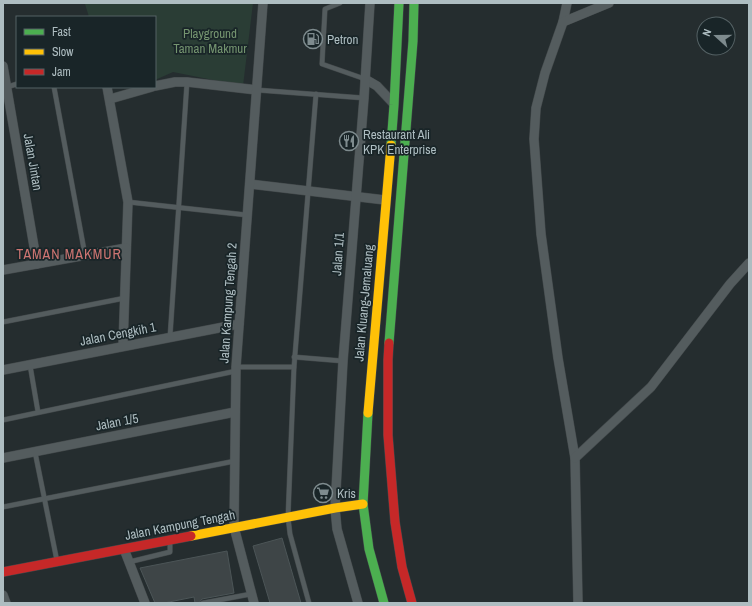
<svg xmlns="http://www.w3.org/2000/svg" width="752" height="606" font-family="'Archivo Narrow',sans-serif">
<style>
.green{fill:#2a3d35}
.building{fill:#3e4547;stroke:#4c5557}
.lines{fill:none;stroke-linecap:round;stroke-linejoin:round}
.lane-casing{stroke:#42484a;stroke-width:5.5}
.street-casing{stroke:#42484a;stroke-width:10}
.fast-casing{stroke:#42484a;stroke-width:10}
.slow-casing{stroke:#42484a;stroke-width:10}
.jam-casing{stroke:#42484a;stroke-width:10}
.lane{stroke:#545c5e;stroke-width:4.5}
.street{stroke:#545c5e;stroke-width:9}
.fast{stroke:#4caf50;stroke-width:9}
.slow{stroke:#ffc107;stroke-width:9}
.jam{stroke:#c62828;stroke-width:9}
.labels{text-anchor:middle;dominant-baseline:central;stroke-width:3.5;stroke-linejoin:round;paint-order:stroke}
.park-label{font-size:13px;fill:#759570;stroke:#192528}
.poi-label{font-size:13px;fill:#aebdc1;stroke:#192528;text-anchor:start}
.street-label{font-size:13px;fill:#aebdc1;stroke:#192528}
.neighbourhood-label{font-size:14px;letter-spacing:1px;fill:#ce7572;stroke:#192528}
</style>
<rect width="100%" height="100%" fill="#252d2f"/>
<polygon class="green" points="88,3 253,3 243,86 173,72 155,80 155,17 89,17 85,4"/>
<g class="building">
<polygon points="282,538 301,603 270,603 253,546"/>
<polygon points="227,551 234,593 202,599 199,603 195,603 194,597 164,603 155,603 140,568"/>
</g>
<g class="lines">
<g class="lane-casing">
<g id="lane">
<polyline points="340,3 325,9 322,64 365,79"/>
<polyline points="7,87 17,84"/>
<polyline points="54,87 85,255"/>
<polyline points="257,90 364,98"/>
<polyline points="128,202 247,215"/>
<polyline points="3,322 125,298"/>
<polyline points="170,337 187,82"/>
<polyline points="294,357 343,361"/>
<polyline points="30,365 38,412"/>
<polyline points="236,367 294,367"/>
<polyline points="3,420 236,371"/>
<polyline points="35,452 57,561"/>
<polyline points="3,507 235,461"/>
<polyline points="129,562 170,552 170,542"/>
<polyline points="203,603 251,594"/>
<polyline points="309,603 290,534 288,517 294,367 316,94"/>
</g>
</g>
<g class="street-casing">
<g id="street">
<polyline points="567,3 563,22 545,73 536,108 534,139 541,234 558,358 575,458 578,603"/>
<polyline points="563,22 609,3"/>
<polyline points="3,66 37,264"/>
<polyline points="365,79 377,86 393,103"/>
<polyline points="155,86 175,82 187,82 257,90"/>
<polyline points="107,87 128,202 123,346"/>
<polyline points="110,99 152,87"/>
<polyline points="250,184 385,200"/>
<polyline points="3,270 126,248"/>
<polyline points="3,370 239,324"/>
<polyline points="3,458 235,412"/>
<polyline points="575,458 651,387 730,284 749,263"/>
<polyline points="124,549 145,603"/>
<polyline points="3,595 6,603"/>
<polyline points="254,603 234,527 236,367 263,3"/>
<polyline points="358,603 337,529 335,508 343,361 364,98 370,3"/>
</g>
</g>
<g class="fast-casing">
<g id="fast">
<polyline points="391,145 394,105 399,3"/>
<polyline points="389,343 413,41 414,3"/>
<polyline points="368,413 363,504 369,549 384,603"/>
</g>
</g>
<g class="slow-casing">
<g id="slow">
<polyline points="368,413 391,145"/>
<polyline points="191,536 335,508 363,504"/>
</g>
</g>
<g class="jam-casing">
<g id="jam">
<polyline points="389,343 388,360 388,435 395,522 402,567 412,603"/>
<polyline points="3,572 191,536"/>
</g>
</g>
<use href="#lane" class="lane"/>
<use href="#street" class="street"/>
<use href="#fast" class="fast"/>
<use href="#slow" class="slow"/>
<use href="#jam" class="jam"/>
</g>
<defs>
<g id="fuel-ring" transform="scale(1)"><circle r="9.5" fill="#192528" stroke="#7e8b8e" stroke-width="1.5"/><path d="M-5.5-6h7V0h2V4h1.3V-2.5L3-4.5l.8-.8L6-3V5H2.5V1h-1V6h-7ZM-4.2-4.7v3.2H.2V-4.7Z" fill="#7e8b8e"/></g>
<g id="restaurant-ring" transform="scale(1)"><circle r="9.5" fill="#192528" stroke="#7e8b8e" stroke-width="1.5"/><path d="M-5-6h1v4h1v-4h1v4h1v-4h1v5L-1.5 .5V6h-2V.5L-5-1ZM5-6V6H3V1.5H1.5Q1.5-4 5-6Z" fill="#7e8b8e"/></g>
<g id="supermarket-ring" transform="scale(1)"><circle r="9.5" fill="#192528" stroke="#7e8b8e" stroke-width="1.5"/><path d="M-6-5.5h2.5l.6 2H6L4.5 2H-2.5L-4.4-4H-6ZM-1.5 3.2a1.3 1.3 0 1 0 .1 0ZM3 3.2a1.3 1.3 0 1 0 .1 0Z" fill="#7e8b8e"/></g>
</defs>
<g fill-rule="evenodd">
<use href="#fuel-ring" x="313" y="39"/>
<use href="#restaurant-ring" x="349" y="141"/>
<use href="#supermarket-ring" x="323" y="493"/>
</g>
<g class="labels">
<g class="park-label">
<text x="210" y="33">Playground<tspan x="210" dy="15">Taman Makmur</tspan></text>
</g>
<g class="poi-label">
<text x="327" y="39">Petron</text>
<text x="363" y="134">Restaurant Ali<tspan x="363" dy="15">KPK Enterprise</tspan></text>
<text x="337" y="493">Kris</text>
</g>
<g class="street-label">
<text transform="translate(33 162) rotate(80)">Jalan Jintan</text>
<text transform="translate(338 254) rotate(-86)">Jalan 1/1</text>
<text transform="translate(228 303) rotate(-86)">Jalan Kampung Tengah 2</text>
<text transform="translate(364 303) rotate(-85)">Jalan Kluang-Jemaluang</text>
<text transform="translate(118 334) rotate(-11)">Jalan Cengkih 1</text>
<text transform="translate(117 422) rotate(-11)">Jalan 1/5</text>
<text transform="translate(180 525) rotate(-11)">Jalan Kampung Tengah</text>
</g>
<g class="neighbourhood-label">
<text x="69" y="254">TAMAN MAKMUR</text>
</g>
</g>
<rect width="752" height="606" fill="none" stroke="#aebdc1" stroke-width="8"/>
<rect x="16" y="16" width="140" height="72" fill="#192528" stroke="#556265"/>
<rect x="24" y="29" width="20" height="6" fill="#4caf50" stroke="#556265"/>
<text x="52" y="36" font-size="12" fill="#aebdc1">Fast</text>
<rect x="24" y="49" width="20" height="6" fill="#ffc107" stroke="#556265"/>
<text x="52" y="56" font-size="12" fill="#aebdc1">Slow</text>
<rect x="24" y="69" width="20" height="6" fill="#c62828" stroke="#556265"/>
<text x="52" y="76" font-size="12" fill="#aebdc1">Jam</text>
<g transform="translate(716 36) rotate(291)"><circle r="19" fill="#192528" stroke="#556265"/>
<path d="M0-3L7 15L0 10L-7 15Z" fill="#7e8b8e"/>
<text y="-6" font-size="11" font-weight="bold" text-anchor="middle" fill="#aebdc1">N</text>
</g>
</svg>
